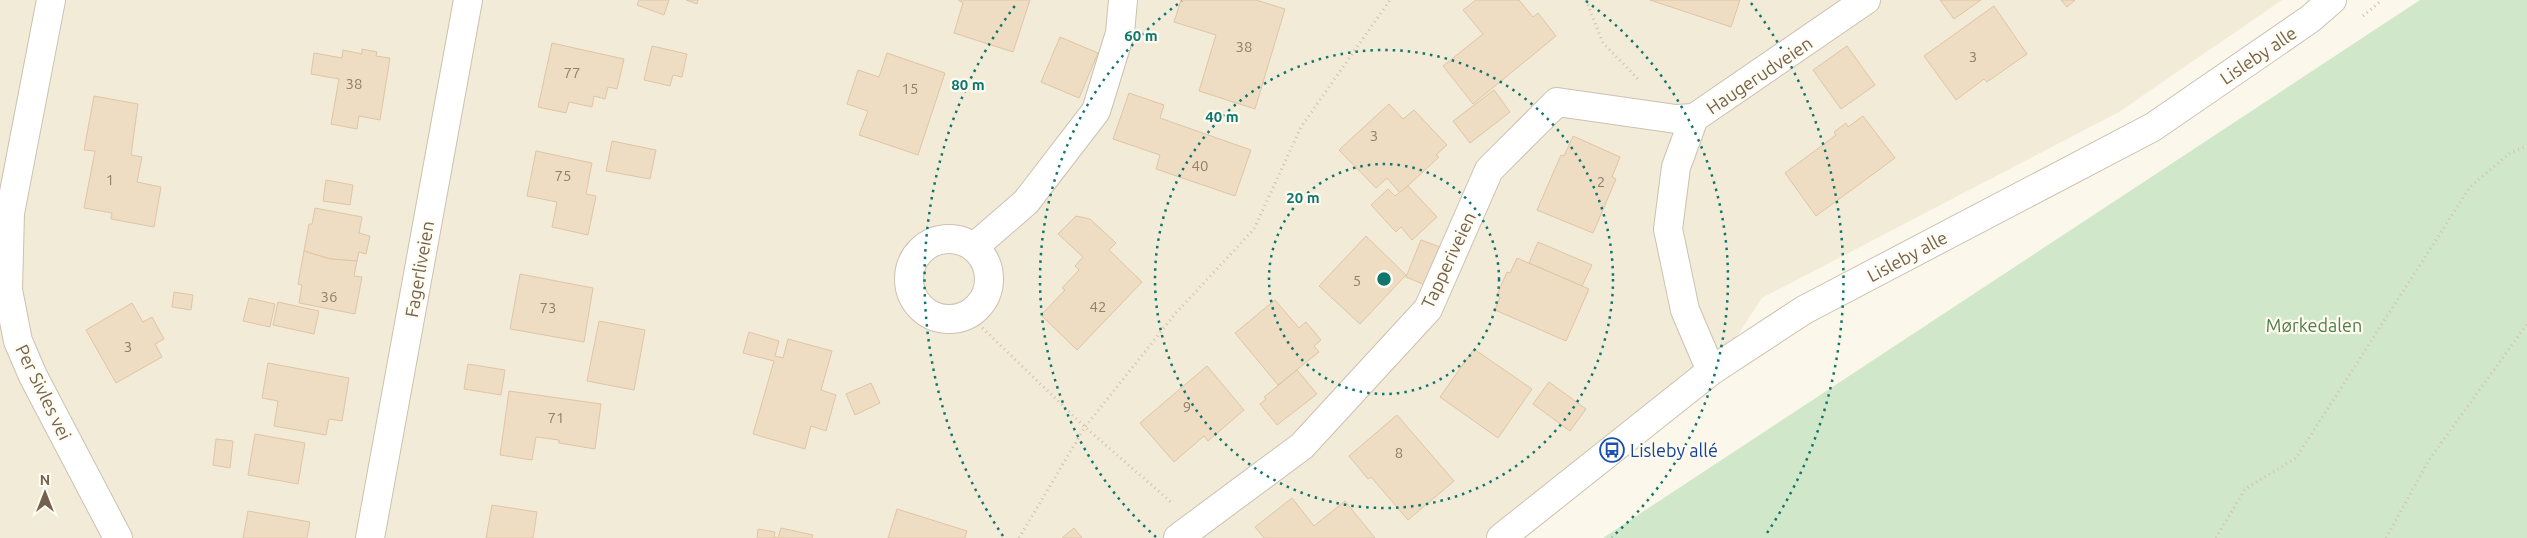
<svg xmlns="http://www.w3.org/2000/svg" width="2527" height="538" font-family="Ubuntu,sans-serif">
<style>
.residential{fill:#f2ebd8}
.green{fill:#d0e8c9}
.building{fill:#eedcc3;stroke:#e0c5a5}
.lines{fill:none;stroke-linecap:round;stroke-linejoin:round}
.minor-casing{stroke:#cdc1b0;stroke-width:30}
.path{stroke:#d4c0a6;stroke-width:3;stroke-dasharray:1 4;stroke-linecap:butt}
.minor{stroke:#fff;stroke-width:28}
.ring{fill:none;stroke:#0f766e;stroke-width:2.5;stroke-dasharray:2.5 5}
.labels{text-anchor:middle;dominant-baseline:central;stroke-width:4.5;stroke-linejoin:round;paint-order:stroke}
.number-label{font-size:15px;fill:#92806c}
.street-label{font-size:18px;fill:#74624f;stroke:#fefbf0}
.park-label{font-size:18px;fill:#517e4a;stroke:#fefbf0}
.transit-label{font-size:18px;fill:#164399;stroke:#fefbf0;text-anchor:start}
.centre{fill:#0f766e;stroke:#fefbf0;stroke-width:2.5}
.ring-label{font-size:15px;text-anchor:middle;font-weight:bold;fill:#0f766e;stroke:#fefbf0;stroke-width:4.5;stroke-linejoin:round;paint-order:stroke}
</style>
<rect width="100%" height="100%" fill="#fbf7ea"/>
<polygon class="residential" points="0,0 2282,0 2119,112 1762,298 1713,373 1485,538 0,538"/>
<polygon class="green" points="2420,0 2527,0 2527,538 1603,538"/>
<g class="building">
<polygon points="639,0 669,0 664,15 637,5"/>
<polygon points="686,0 698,0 697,4"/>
<polygon points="958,0 1030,0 1013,52 954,33 963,3"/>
<polygon points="1181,0 1256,0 1285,9 1255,109 1199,91 1216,35 1174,22"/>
<polygon points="1476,0 1519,0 1533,17 1538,13 1556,36 1473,104 1443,66 1483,34 1463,10"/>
<polygon points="1650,0 1740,0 1731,27"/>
<polygon points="1940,0 1981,0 1954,19"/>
<polygon points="2061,0 2075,0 2067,7"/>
<polygon points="1994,6 2027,54 1987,82 1984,79 1956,100 1924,56"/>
<polygon points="1060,37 1098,53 1079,98 1041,82"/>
<polygon points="552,43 624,59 617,89 608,87 605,99 594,96 592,107 569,102 566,113 538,107"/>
<polygon points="652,46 687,54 682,77 673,75 670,86 644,80"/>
<polygon points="1847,46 1875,85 1841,109 1813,70"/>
<polygon points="362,49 377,52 376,56 390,58 380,120 359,116 357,129 331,124 339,79 311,74 314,53 342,58 343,50 362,54"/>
<polygon points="887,53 945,73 918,155 859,135 868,111 847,104 858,70 879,77"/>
<polygon points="1494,90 1510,112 1470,143 1453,121"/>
<polygon points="1129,93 1164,105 1160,118 1251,150 1235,196 1156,169 1160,155 1113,139"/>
<polygon points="94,96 138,104 131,155 142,157 137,182 161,187 154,227 111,219 112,213 84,208 95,151 84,150"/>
<polygon points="1389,104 1403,119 1414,110 1447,145 1436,155 1439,157 1400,193 1387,178 1376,188 1339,150"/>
<polygon points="1863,116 1895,158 1816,216 1785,173 1836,135 1834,132 1846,123 1848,127"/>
<polygon points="1573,136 1620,157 1612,177 1616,179 1593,233 1537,210 1561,155 1564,156"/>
<polygon points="612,141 656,150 650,179 606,171"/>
<polygon points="536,151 592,163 586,194 596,196 588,235 552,227 557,202 527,196"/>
<polygon points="326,180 353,185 350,205 323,201"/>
<polygon points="1408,186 1437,217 1412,240 1401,227 1396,232 1371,205 1388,189 1395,196"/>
<polygon points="315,208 362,217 359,233 370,236 366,254 359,252 357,261 330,259 304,251 309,224 312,224"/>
<polygon points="1076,216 1090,219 1116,243 1109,250 1142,282 1077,350 1041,315 1065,290 1062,288 1079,270 1075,266 1083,257 1058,234"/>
<polygon points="1366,236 1406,275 1360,324 1319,286"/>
<polygon points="1421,240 1445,249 1430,287 1406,277"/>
<polygon points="1538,242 1592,265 1582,286 1529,263"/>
<polygon points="304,251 330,259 357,261 354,276 362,277 355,314 299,303 302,285 298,284"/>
<polygon points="1517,258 1589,289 1566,341 1495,310 1500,297 1497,295 1507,272 1510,273"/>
<polygon points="520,274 593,288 584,342 510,329"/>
<polygon points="174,292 193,295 191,310 172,307"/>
<polygon points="249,298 275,304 270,327 243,321"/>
<polygon points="1275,300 1299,328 1306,322 1321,340 1314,346 1319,352 1278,385 1235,333"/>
<polygon points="278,302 319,311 314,334 273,325"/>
<polygon points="132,303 143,322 152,317 164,339 155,344 162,357 116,383 86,330"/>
<polygon points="599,321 645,330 634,390 587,381"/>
<polygon points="749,332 779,341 775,356 783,358 788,339 832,351 821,390 836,395 826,431 811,426 805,449 753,434 774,361 743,353"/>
<polygon points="1474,349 1532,389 1498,438 1440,397"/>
<polygon points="268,363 349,378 342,421 329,419 326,435 274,426 278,401 262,398"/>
<polygon points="468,364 505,370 501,395 464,389"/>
<polygon points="1207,366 1244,410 1208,441 1204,436 1174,462 1140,423"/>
<polygon points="1297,370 1317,394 1277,425 1260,404 1266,399 1264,397"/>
<polygon points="1549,382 1586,409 1570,431 1533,404"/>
<polygon points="871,383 880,403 855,415 846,394"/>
<polygon points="509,391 601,404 595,449 559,443 559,440 536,437 532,460 500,455"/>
<polygon points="1397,415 1454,481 1408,520 1371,477 1368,479 1349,456"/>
<polygon points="255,434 305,443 298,484 248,475"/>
<polygon points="216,439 233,441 230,468 213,465"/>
<polygon points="1292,498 1314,526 1345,501 1375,538 1264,538 1255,527"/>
<polygon points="492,505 537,512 533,538 486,538"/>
<polygon points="897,509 967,531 965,538 888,538"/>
<polygon points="248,511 310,522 307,538 243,538"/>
<polygon points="781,528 813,535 812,538 757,538 758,529 775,532 774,537 778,538"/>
<polygon points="1074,528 1082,538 1062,538"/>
</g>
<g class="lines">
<g class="minor-casing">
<g id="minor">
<polyline points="51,0 10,213 8,290 18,341 33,376 118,538"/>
<circle cx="949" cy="279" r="40"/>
<polyline points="974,247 1026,202 1096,111 1120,33 1123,0"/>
<polyline points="1711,371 1685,310 1668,229 1676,167 1694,118 1866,0"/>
<polyline points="370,538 468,0"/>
<polyline points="1178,538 1302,446 1428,309 1489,170 1557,102 1676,119 1694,118"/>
<polyline points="1501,538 1711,371 1804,310 2153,127 2310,19 2332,0"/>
</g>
</g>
<g class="path">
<polyline points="1586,0 1603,43 1638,79"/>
<polyline points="2363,16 2382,0"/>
<polyline points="968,314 1085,427 1171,502"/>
<polyline points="1019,538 1085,427 1175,314 1254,229 1301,127 1390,0"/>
<polyline points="2216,538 2245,489 2296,458 2470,187 2510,153 2527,146"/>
<polyline points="2386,538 2429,460 2527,324"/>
</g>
<use href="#minor" class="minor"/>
</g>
<g class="ring">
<circle cx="1384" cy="279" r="115"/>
<circle cx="1384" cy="279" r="229"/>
<path d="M1156 537A344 344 0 0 1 1182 1M1586 1A344 344 0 0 1 1612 537"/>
<path d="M1003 536A459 459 0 0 1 1017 3M1751 3A459 459 0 0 1 1765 536"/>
</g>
<defs>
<g id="bus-ring" transform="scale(1.25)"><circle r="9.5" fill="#fefbf0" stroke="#1a4fb4" stroke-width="1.5"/><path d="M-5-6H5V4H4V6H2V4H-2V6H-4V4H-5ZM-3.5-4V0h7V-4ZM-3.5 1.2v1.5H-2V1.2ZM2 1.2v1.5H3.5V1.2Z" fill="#1a4fb4"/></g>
</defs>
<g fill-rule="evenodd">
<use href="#bus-ring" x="1612" y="450"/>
</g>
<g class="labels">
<g class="number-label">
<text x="1244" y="46">38</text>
<text x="1973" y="56">3</text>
<text x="572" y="72">77</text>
<text x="354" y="83">38</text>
<text x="910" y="88">15</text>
<text x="1374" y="135">3</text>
<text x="1200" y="165">40</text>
<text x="563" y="175">75</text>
<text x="110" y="179">1</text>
<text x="1601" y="181">2</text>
<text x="1357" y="280">5</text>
<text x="329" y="296">36</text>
<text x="1098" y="306">42</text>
<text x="548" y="307">73</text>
<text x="128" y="346">3</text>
<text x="1187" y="406">9</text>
<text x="556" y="417">71</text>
<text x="1399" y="452">8</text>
</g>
<g class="street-label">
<text transform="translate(2258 55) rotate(-34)">Lisleby alle</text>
<text transform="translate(1759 75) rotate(-34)">Haugerudveien</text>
<text transform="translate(1907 256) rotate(-28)">Lisleby alle</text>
<text transform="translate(1448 260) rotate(-65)">Tapperiveien</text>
<text transform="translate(419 269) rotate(-80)">Fagerliveien</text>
<text transform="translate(44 392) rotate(64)">Per Sivles vei</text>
</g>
<g class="park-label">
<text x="2314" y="325">Mørkedalen</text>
</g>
<g class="transit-label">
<text x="1630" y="450">Lisleby allé</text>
</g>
</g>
<circle cx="1384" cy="279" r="8" class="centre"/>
<g class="ring-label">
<text x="1141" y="41">60 m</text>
<text x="968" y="90">80 m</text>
<text x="1222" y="122">40 m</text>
<text x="1303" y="203">20 m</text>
</g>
<g transform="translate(45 493)" stroke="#fefbf0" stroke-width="4" paint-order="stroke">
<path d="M0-4L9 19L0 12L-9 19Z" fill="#74624f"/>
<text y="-8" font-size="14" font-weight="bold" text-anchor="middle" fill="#74624f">N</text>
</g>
</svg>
